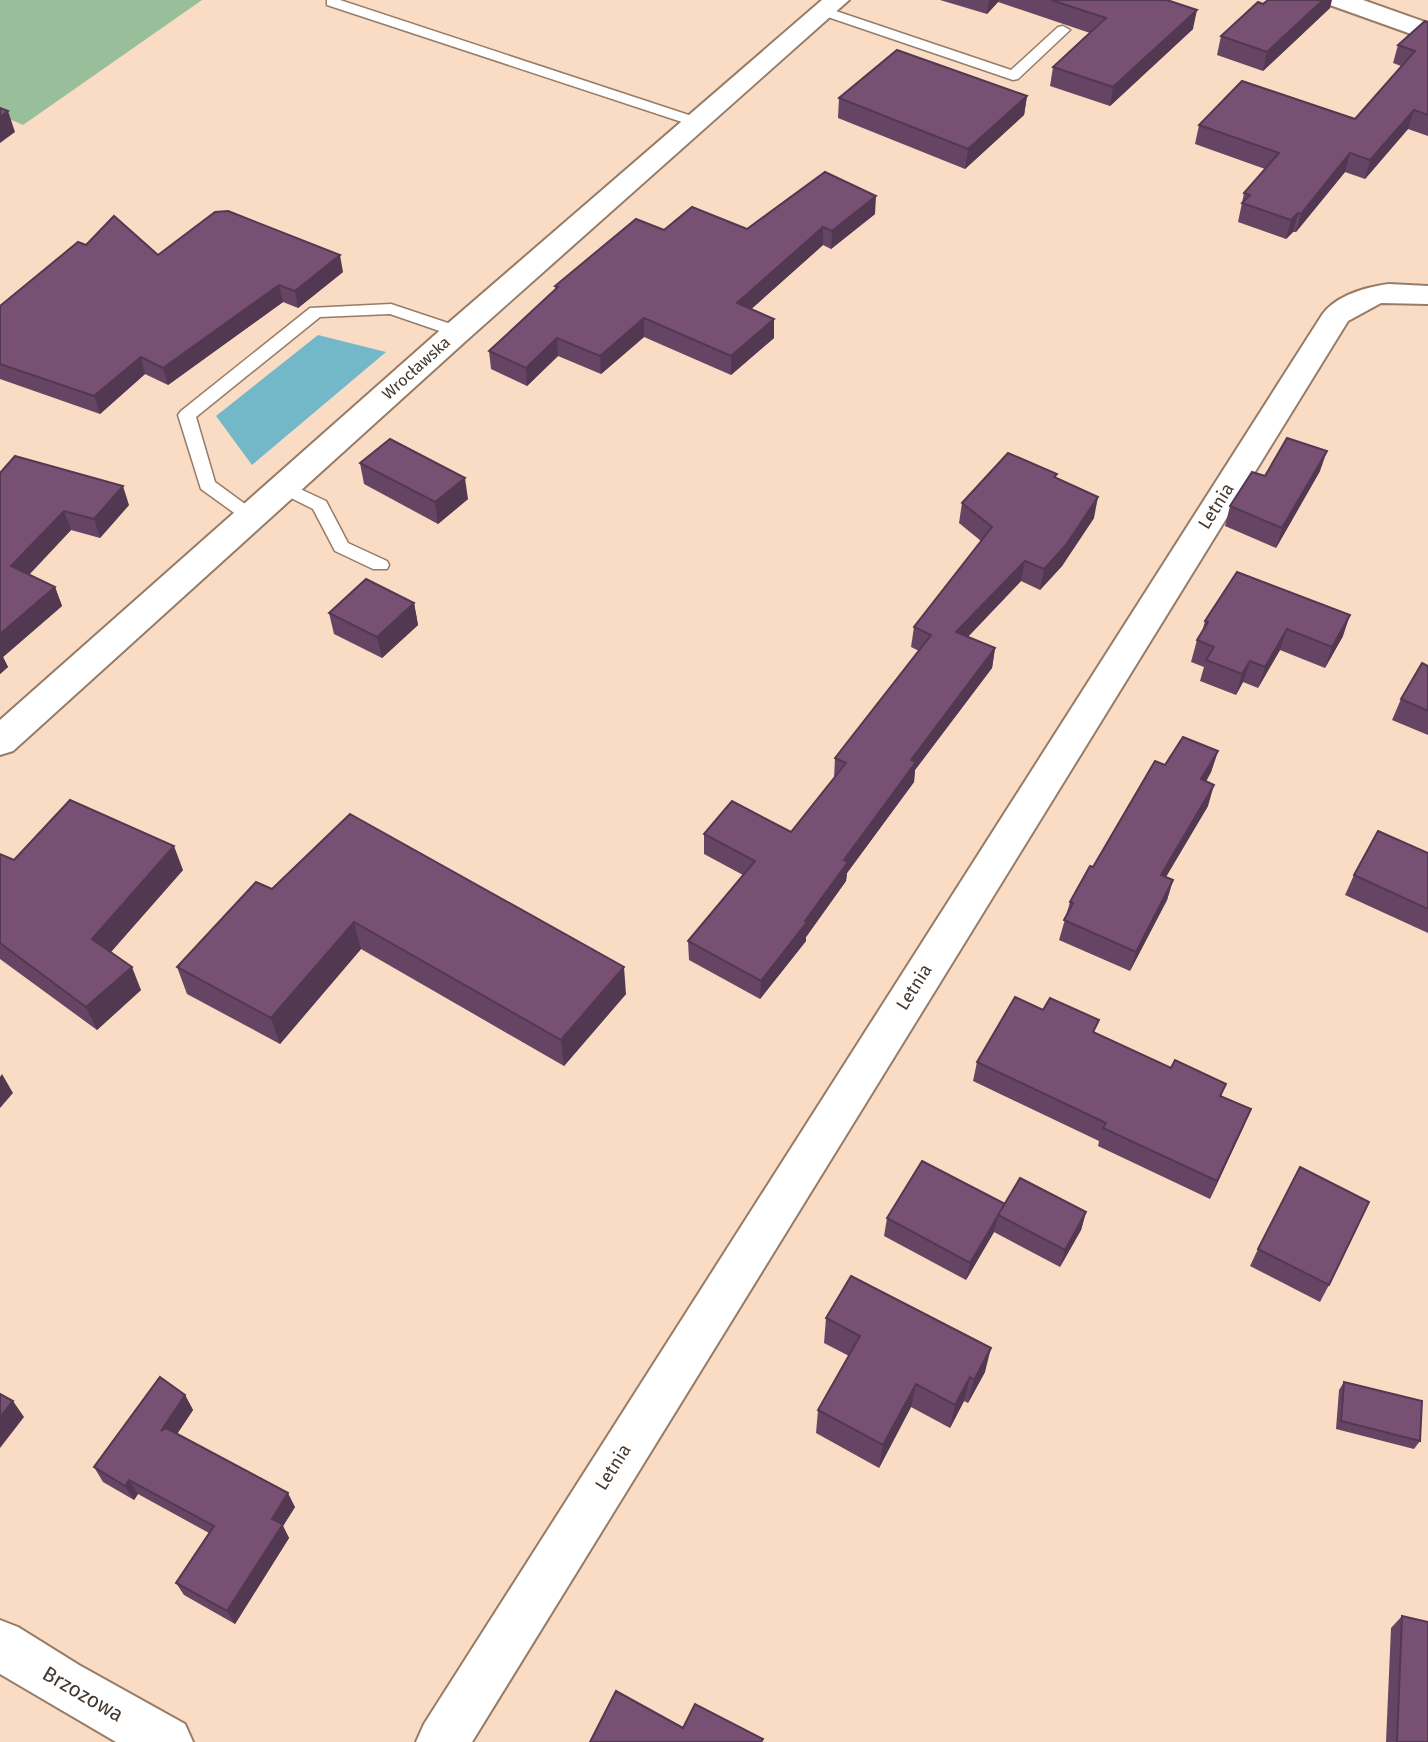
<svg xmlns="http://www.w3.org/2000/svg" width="1428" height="1742" font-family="'Fira Sans',sans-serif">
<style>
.green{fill:#98be9a}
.water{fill:#73b8c9}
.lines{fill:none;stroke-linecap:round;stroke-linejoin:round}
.service-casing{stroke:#967c67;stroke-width:3}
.minor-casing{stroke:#967c67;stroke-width:4}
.tertiary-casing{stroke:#967c67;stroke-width:4}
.service{fill:#fff;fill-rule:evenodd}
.minor{fill:#fff;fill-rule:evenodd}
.tertiary{fill:#fff;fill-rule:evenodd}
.wall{fill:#664564}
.shaded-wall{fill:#533851}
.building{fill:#775074;stroke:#533851;stroke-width:2}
.labels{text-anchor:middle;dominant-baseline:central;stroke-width:7;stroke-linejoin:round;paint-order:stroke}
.far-street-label{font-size:16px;fill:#44382f;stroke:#fff}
.street-label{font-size:18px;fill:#44382f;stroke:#fff}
.near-street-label{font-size:21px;fill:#44382f;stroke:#fff}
</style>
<rect width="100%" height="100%" fill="#fadcc5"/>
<polygon class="green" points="0,0 202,0 23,125 0,115"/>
<polygon class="water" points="318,335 386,352 252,465 216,416"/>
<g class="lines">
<g class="service-casing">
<g id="service">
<polygon points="327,0 340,0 701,119 703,122 701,125 691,125 327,5"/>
<polygon points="824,7 1011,70 1058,27 1063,26 1070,30 1018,79 1013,80 819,14 817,11"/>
<polygon points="391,304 463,328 465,332 457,337 390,314 320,317 196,417 215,482 256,512 259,516 256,520 244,520 201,489 178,415 181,411 310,308"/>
<polygon points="283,481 326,501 348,543 387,561 389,565 387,569 373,569 335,551 313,509 277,491 274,487"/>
</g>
</g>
<g class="minor-casing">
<g id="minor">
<polygon points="822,0 849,0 468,339 13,751 0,755 0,720 446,325"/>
<path d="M1389,284L1428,286V304L1381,303L1348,321L472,1742H416L424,1724L1322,315C1336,295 1367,287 1389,284Z"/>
<polygon points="0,1620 18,1627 79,1665 185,1724 193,1742 116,1742 0,1674"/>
</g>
</g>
<g class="tertiary-casing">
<polygon id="tertiary" points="1327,0 1363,0 1428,23 1428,40 1330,5"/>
</g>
<use href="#service" class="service"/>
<use href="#minor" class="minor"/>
<use href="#tertiary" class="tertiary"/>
</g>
<g class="wall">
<polygon points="940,0 1167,0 1193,29 1110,106 1050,86 1053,67 1090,33 998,2 987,14"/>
<polygon points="1263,4 1330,8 1263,71 1217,55 1221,36"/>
<polygon points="1428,22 1428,136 1408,129 1365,179 1345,172 1296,232 1293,232 1286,239 1238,222 1244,193 1265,169 1195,144 1199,125 1355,119 1401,66 1393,63 1398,45"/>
<polygon points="1027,96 1024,115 965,169 838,118 839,98"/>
<polygon points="875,214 831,249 823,245 751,309 774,319 774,338 731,375 644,337 601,374 558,356 527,386 491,369 489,351 555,289 555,286 664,230 747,229"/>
<polygon points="86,245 158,255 343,272 298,308 283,302 168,385 145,374 100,414 0,379 0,306"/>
<polygon points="360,463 468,499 438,524 364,484"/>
<polygon points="1320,471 1276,548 1225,526 1230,506 1265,476"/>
<polygon points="0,473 129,505 100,538 71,530 29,575 55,587 62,606 3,657 8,667 0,674"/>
<polygon points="1056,478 1094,518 1062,566 1040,590 1021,581 968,637 995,648 992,668 915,770 914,782 847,873 846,881 806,937 806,941 760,999 689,960 688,941 743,875 704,854 704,834 791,832 834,778 835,758 919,651 911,647 914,627 981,541 959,523 962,503"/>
<polygon points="1237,572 1343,636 1325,668 1280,650 1258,688 1243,682 1236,695 1200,681 1204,667 1191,662 1197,640 1202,632 1205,621"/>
<polygon points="414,603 418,625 382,658 334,634 329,613"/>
<polygon points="1428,666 1428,735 1392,720 1401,699"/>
<polygon points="1218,751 1211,772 1206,782 1208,806 1166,877 1173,880 1167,900 1130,971 1059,940 1070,902 1165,765"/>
<polygon points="1428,853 1428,933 1345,895 1354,875"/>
<polygon points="0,854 14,860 183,870 111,952 141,990 97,1030 0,959"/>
<polygon points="272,889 626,994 564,1066 361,949 280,1044 187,994 177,967"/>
<polygon points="1095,1033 1171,1068 1226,1084 1221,1097 1251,1109 1210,1199 1098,1146 1099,1141 973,1081 977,1062"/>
<polygon points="1005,1204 1086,1212 1081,1230 1060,1267 994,1232 966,1280 884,1236 887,1218"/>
<polygon points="1258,1249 1329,1285 1320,1302 1250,1266"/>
<polygon points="826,1318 985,1372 968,1403 964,1401 950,1428 911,1407 879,1468 816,1433 818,1410 849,1356 824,1343"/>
<polygon points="1344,1382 1420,1441 1414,1449 1336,1429 1339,1390"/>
<polygon points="185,1395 193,1410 177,1434 295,1507 283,1526 289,1538 235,1624 184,1595 176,1583 209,1533 138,1494 134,1500 103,1482 94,1467"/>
<polygon points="1402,1616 1428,1742 1386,1742 1391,1628"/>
</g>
<g class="shaded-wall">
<polygon points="989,0 999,0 998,2 987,14"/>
<polygon points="1323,0 1332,0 1330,8 1263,71 1267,52"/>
<polygon points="1197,10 1193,29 1110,106 1113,87"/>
<polygon points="1027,96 1024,115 965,169 968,149"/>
<polygon points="1414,110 1408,129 1365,179 1370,160"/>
<polygon points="8,111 15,132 0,143 0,117"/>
<polygon points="1350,153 1345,172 1296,232 1301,214"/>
<polygon points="876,196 875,214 831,249 832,231"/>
<polygon points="1298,213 1293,232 1286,239 1291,220"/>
<polygon points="823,227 823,245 737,322 737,303"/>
<polygon points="340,255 343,272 298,308 295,291"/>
<polygon points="279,285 283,302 168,385 163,368"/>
<polygon points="644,318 644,337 601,374 600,356"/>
<polygon points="774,319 774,338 731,375 731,356"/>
<polygon points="557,338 558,356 527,386 526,368"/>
<polygon points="141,357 145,374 100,414 94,396"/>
<polygon points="1327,451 1320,471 1276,548 1282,528"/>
<polygon points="465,478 468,499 438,524 435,502"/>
<polygon points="123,486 129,505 100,538 94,519"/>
<polygon points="1098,497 1094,518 1062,566 1040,590 1044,569"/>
<polygon points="64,511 71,530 19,585 11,566"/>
<polygon points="1025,561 1021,581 953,652 956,632"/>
<polygon points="55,587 62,606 3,657 8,667 0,674 0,634"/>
<polygon points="414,603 418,625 382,658 377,637"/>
<polygon points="1350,615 1343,636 1325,668 1332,647"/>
<polygon points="1287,629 1280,650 1258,688 1265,667"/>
<polygon points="995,648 992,668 915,770 914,782 847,873 846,881 806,937 806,941 760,999 761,981 805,921 911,760"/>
<polygon points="1250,661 1243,682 1236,695 1242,674"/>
<polygon points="1218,751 1211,772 1194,800 1201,779"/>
<polygon points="1214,785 1208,806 1155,895 1161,875"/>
<polygon points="174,846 183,870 102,962 92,939"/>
<polygon points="1173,880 1167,900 1130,971 1136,952"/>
<polygon points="354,922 361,949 280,1044 271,1018"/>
<polygon points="132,967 141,990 97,1030 86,1007"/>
<polygon points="624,967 626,994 564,1066 561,1040"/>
<polygon points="2,1074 13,1093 0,1108 0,1077"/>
<polygon points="1251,1109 1243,1128 1210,1199 1217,1181"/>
<polygon points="1086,1212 1081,1230 1060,1267 1065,1250"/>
<polygon points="998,1215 994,1232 966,1280 970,1263"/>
<polygon points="991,1348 985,1372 968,1403 974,1380"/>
<polygon points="970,1377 964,1401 950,1428 955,1405"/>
<polygon points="916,1384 911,1407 879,1468 883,1445"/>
<polygon points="185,1395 193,1410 169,1446 161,1431"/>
<polygon points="13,1401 24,1417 0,1448 0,1417"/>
<polygon points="129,1480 138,1494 134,1500 125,1486"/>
<polygon points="288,1493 295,1507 283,1526 289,1538 235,1624 227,1611 272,1519"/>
</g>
<g class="building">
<polygon points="1051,0 1167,0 1197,10 1113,87 1053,67 1106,18"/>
<polygon points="1268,0 1323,0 1267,52 1221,36 1258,2 1263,4"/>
<polygon points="1425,21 1428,22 1428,115 1414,110 1370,160 1350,153 1301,214 1298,213 1291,220 1242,203 1250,195 1244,193 1279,153 1199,125 1242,81 1355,119 1415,51 1398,45"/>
<polygon points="897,50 1027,96 968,149 839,98"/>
<polygon points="0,108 8,111 0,117"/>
<polygon points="825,172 876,196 832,231 823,227 737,303 774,319 731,356 644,318 600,356 557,338 526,368 489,351 558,287 555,286 636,219 664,230 692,207 747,229"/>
<polygon points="228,211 340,255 295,291 279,285 163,368 141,357 94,396 0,364 0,306 78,242 86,245 114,216 158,255 215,212"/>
<polygon points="1287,438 1327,451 1282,528 1230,506 1252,472 1265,476"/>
<polygon points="390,439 465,478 435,502 360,463"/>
<polygon points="1008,453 1057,474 1054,477 1098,497 1066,545 1044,569 1025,561 956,632 995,648 911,760 916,762 844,860 848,862 805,921 807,922 761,981 688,941 755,861 704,834 732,801 791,832 846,763 835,758 931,635 914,627 992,527 962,503"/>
<polygon points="15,456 123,486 94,519 64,511 11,566 55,587 0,634 0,473"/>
<polygon points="1237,572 1350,615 1332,647 1287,629 1265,667 1250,661 1242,674 1206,660 1214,647 1197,640 1208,622 1205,621"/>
<polygon points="366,579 414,603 377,637 329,613"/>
<polygon points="1422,663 1428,666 1428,711 1401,699"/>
<polygon points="1183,737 1218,751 1201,779 1214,785 1161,875 1173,880 1136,952 1064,920 1073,903 1070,902 1090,866 1093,867 1155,761 1165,765"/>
<polygon points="70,800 174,846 92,939 132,967 86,1007 0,943 0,854 14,860"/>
<polygon points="350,814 624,967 561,1040 354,922 271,1018 177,967 256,882 272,889"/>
<polygon points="1378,831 1428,853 1428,909 1354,875"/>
<polygon points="1015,997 1043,1010 1050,998 1099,1020 1093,1032 1171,1068 1175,1060 1226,1084 1220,1096 1251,1109 1217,1181 1103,1128 1106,1123 977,1062"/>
<polygon points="922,1161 1005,1204 970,1263 887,1218"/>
<polygon points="1300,1167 1369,1202 1329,1285 1258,1249"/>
<polygon points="1020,1178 1086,1212 1065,1250 998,1215"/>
<polygon points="851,1276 991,1348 974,1380 970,1377 955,1405 916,1384 883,1445 818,1410 860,1336 826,1318"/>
<polygon points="160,1377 185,1395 161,1431 166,1428 288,1493 272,1519 283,1524 227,1611 176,1583 214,1526 129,1480 125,1486 94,1467"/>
<polygon points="1344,1382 1422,1401 1420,1441 1341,1421"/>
<polygon points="0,1394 13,1401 0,1417"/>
<polygon points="1402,1616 1428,1622 1428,1742 1397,1742"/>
<polygon points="616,1691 683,1728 695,1704 763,1739 761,1742 590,1742"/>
</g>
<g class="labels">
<g class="far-street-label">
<text transform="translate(416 368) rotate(-42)">Wrocławska</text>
</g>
<g class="street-label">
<text transform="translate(1216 506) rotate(-58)">Letnia</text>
<text transform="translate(914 987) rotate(-58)">Letnia</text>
<text transform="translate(613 1467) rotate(-58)">Letnia</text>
</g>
<g class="near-street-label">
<text transform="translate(83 1694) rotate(30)">Brzozowa</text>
</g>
</g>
</svg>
